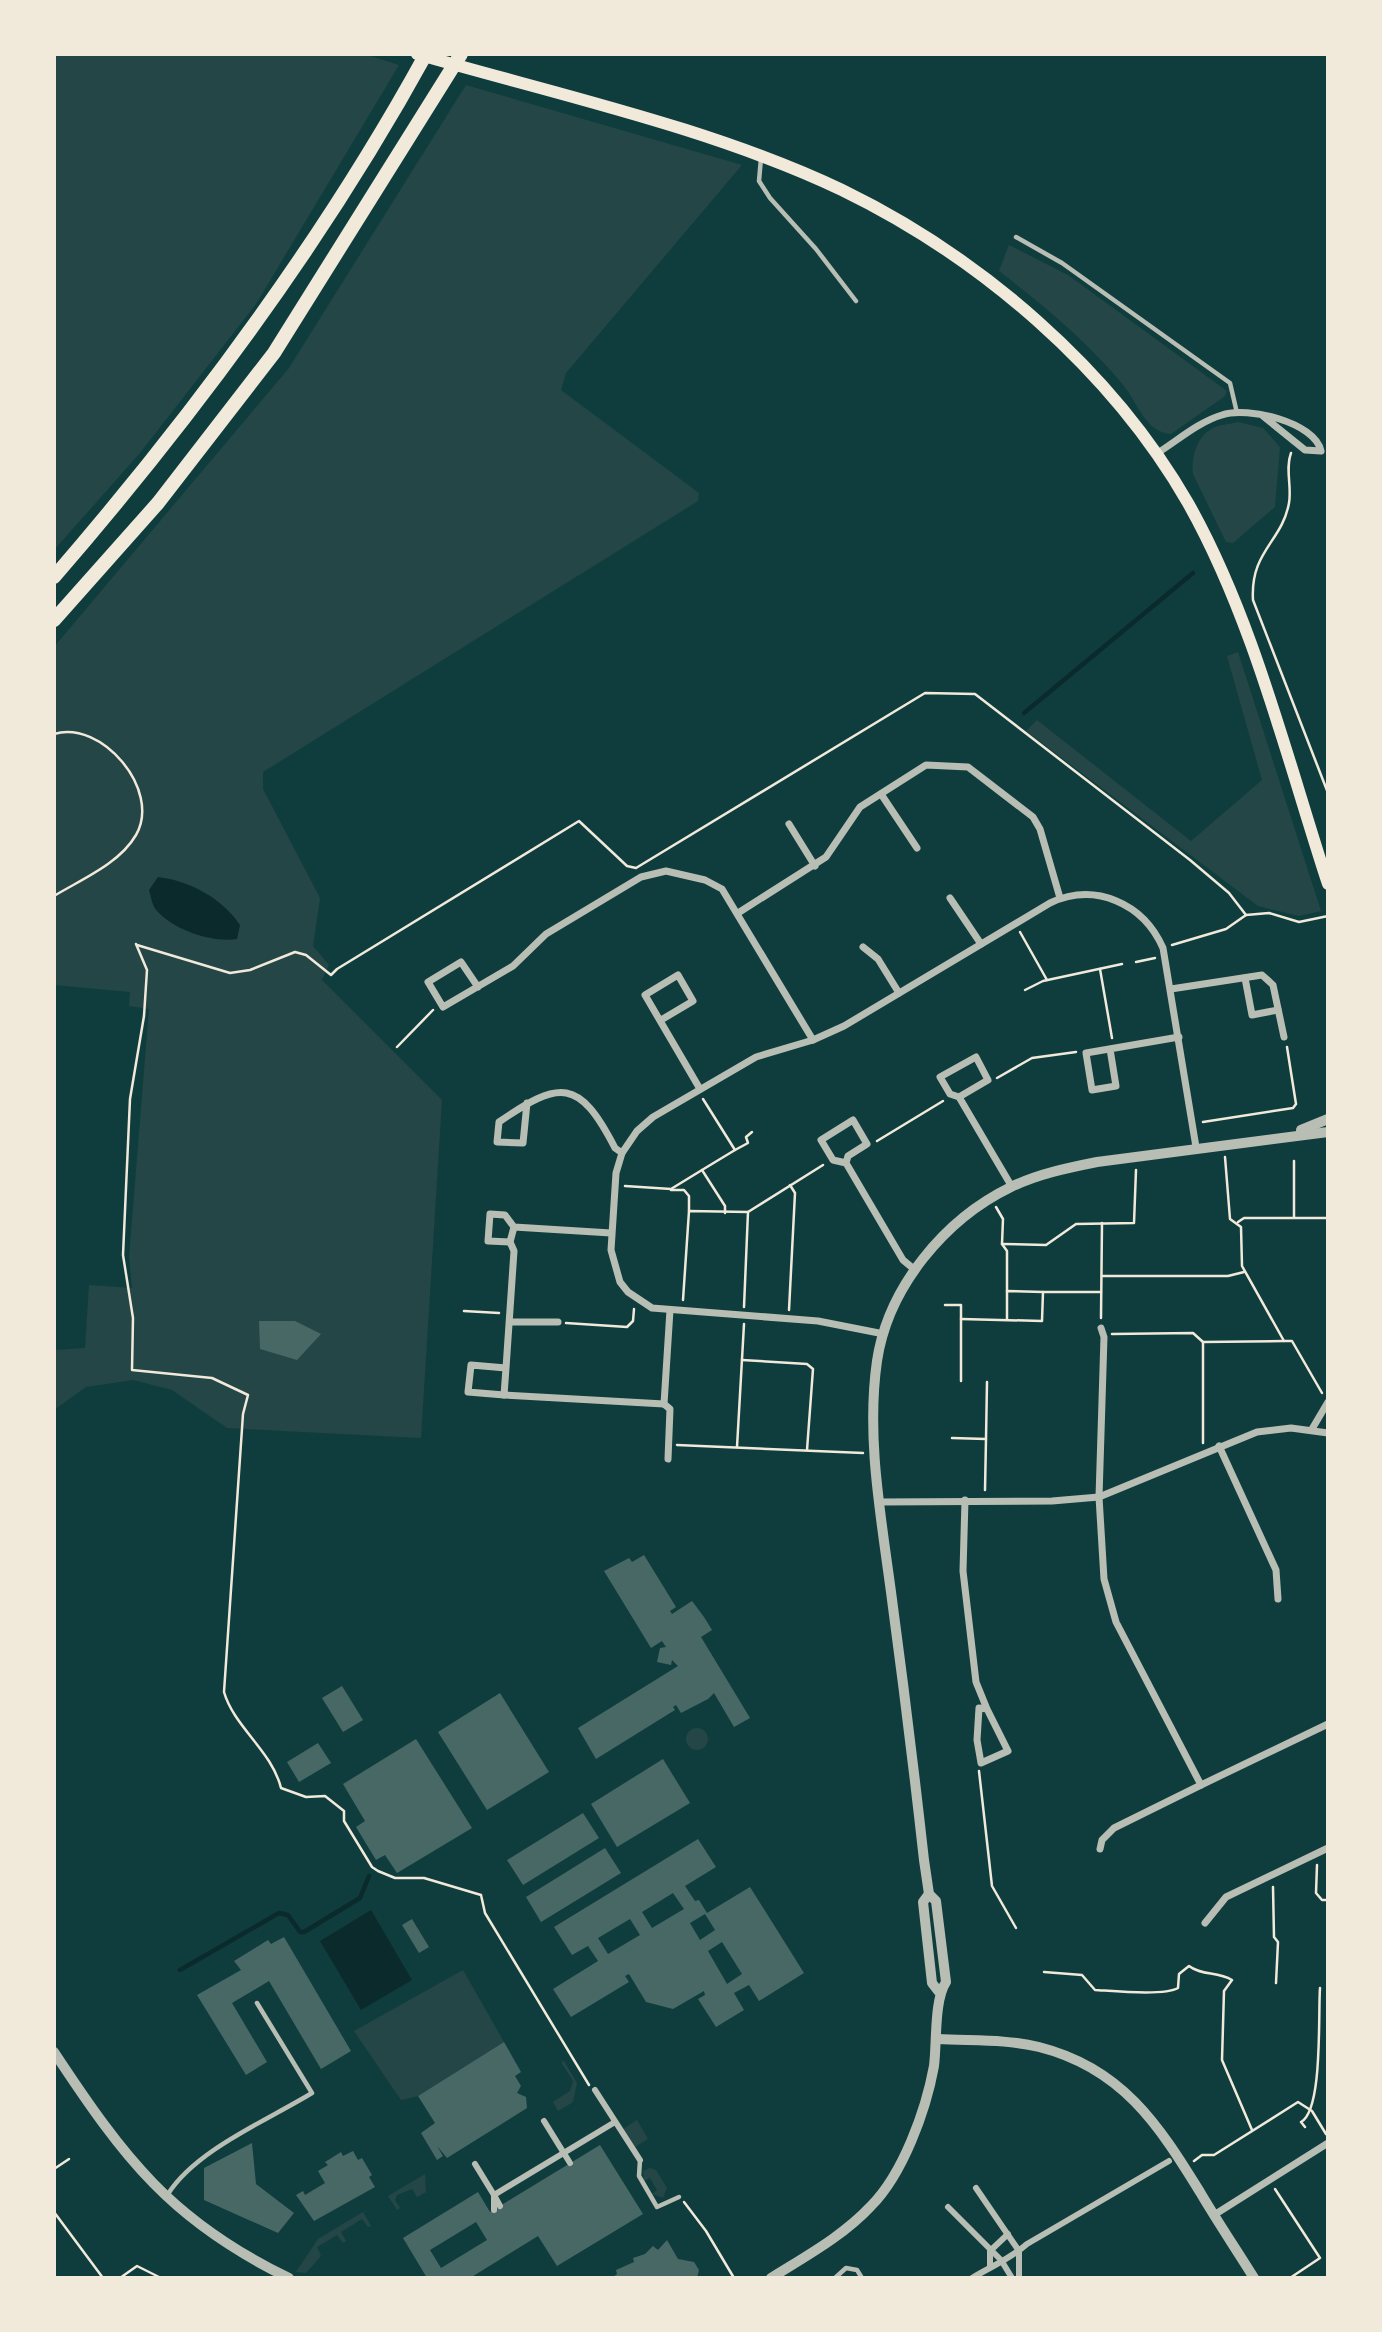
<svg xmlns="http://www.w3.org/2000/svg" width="1382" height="2332" font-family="'Golos Text',sans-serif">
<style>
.green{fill:#244646}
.water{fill:#0a2a2b}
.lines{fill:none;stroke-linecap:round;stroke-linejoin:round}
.stream{stroke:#0a2a2b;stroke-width:4.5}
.building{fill:#486865;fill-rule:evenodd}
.path{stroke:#f1e9da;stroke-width:2.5}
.service{stroke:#b8beb3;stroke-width:4.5}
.pedestrian{stroke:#b8beb3;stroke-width:6}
.minor{stroke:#b8beb3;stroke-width:7}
.tertiary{stroke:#b8beb3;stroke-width:10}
.secondary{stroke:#f1e9da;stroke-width:12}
.motorway{stroke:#f1e9da;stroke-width:14}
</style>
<rect width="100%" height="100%" fill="#0f3d3e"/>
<g class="green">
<polygon points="54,54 364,54 399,65 256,304 140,453 54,550"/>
<polygon points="466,85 742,165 566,373 561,390 699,493 698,501 263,772 263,789 320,898 313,946 329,965 322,980 442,1100 421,1438 227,1428 172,1390 133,1380 86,1387 54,1410 54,1350 85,1348 89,1285 132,1288 129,1257 149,1009 129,1006 130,992 54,985 54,647 289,368"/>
<path d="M1009,245L1068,275L1227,391L1225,396L1171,434C1146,433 1137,402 1124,386C1088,342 1043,305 999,271Z"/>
<path d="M1238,422L1263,428L1280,447L1275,507L1233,543L1226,542L1193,474C1191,459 1196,438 1211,429C1217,425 1230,424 1238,422Z"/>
<polygon points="1238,652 1321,911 1299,916 1258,906 1026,731 1037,720 1191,841 1262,780 1227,656"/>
<circle cx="697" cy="1739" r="11"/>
<polygon points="463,1970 504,2042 418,2096 401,2100 354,2031"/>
<polygon points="564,2061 577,2083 573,2102 558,2111 553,2102 570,2091 573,2081 561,2062"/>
<polygon points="637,2120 648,2139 635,2147 623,2129"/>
<polygon points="650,2168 656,2170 667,2188 663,2198 652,2194 657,2190 650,2178 644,2181 643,2171"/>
<polygon points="425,2174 426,2192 417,2197 412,2189 397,2195 395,2200 400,2208 397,2210 388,2196"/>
<polygon points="363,2212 371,2226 368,2227 362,2219 341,2232 346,2241 343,2243 337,2235 317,2247 321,2256 306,2273 296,2272 318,2239"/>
</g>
<g class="water">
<path d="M158,877C190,881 222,898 240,925L237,939C212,943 174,930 157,911C152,906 151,896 149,890Z"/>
<polygon points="371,1910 412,1980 361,2010 320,1941"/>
</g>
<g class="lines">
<g class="stream">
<polyline points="1024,713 1193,573"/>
<polyline points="180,1970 279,1913 288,1915 300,1932 304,1932 360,1898 369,1876"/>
</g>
</g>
<g class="building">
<polygon points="259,1321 295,1321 321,1334 297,1360 260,1349"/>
<polygon points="644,1555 676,1607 670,1611 672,1614 692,1601 704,1617 712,1630 701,1637 750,1718 734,1727 714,1693 708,1699 681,1713 676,1705 673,1707 675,1710 596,1759 578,1728 678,1666 672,1660 671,1665 657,1662 660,1648 666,1647 662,1641 651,1648 604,1571 629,1558 632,1562"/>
<polygon points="342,1686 363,1720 343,1732 322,1698"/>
<polygon points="500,1693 549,1772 487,1810 438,1732"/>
<polygon points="416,1739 472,1828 397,1873 385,1855 376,1860 356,1827 365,1821 343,1784"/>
<polygon points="318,1743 331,1763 299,1782 287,1762"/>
<polygon points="663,1759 690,1803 617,1847 591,1804"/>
<polygon points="583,1813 599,1838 523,1885 507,1860"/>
<path d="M698,1839L716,1867L685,1886L695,1901L699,1900L707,1913L750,1887L804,1973L759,2001L749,1985L734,1993L744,2010L716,2027L698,1999L705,1995L704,1991L673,2009L646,2002L629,1974L625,1976L629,1982L571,2017L553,1989L598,1961L588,1946L572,1955L554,1927ZM673,1893L684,1909L652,1928L642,1912ZM705,1914L715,1930L700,1940L690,1923ZM630,1919L640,1935L608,1954L598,1938ZM722,1942L742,1974L727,1984L708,1951Z"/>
<polygon points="605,1848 621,1873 541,1922 526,1897"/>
<polygon points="412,1919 429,1947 419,1953 402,1925"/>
<polygon points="284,1937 351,2051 321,2069 269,1981 232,2003 267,2062 246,2075 197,1995 241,1970 234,1961 268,1940 271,1944"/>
<polygon points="504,2042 521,2072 515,2076 521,2086 517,2093 526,2097 527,2108 447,2158 437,2146 443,2156 437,2160 421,2133 435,2123 418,2096"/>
<polygon points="252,2143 256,2184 294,2213 278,2233 204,2200 204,2168"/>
<path d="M600,2145L643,2214L557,2266L538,2236L470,2278H427L403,2238L478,2192L490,2212ZM476,2222L487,2240L441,2268L430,2250Z"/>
<polygon points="353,2151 358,2160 362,2158 372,2175 369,2177 375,2187 314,2221 296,2195 303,2191 305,2195 325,2183 318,2171 328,2165 325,2162 341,2152 343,2156"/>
<polygon points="667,2240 678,2259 694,2262 699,2270 697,2278 612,2278 617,2274 616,2270 634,2262 633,2258 645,2254 653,2246 658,2250"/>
</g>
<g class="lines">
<g class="path">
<path d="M1291,453C1285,469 1292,486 1289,503C1282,542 1250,551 1253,600L1328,793"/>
<path d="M54,734C101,719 162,790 136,835C119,864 82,879 54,896"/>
<polyline points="1020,932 1047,980"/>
<path d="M136,944L147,970L144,1016L130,1099L123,1255L133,1318L132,1370L212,1378L248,1395L243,1414L224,1692C234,1727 272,1751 281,1788L306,1797L325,1796L344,1811V1821L372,1867L378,1871L395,1878H424L481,1895L485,1913L589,2085"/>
<polyline points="137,945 230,973 250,970 295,952 306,955 331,975 337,969 579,821 627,866 636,868 925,693 975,694 1190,860 1229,893 1246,915"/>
<polyline points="1172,945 1226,929 1246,915 1269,913 1299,922 1328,916"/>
<polyline points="1136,962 1155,958"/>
<polyline points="1100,969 1112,1038"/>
<polyline points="1025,990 1043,981 1122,964"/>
<polyline points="397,1047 433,1010"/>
<polyline points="997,1078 1032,1058 1076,1052"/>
<polyline points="703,1099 735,1150 702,1170 725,1206 725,1213"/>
<polyline points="1203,1122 1293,1108 1296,1104 1287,1047"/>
<polyline points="877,1141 943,1101"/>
<polyline points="735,1150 748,1143 746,1137 752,1132"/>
<polyline points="1225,1157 1230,1219 1241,1227 1242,1266 1284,1341 1292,1341 1322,1393"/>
<polyline points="625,1186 671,1189 702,1170"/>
<polyline points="671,1190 684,1190 689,1196 689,1211"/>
<polyline points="996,1207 1003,1219 1002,1244 1007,1251 1007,1291"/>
<polyline points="1294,1217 1294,1161"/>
<polyline points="1238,1222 1244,1218 1328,1218"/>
<polyline points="1002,1244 1046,1245 1076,1224 1134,1223 1136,1170"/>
<polyline points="1102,1276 1228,1276 1244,1272"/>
<polyline points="1043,1292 1101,1292"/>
<polyline points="683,1300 689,1211 748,1212 823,1165"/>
<polyline points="945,1305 961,1305 961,1381"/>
<polyline points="744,1307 748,1212"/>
<polyline points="789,1310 795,1193 790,1185"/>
<polyline points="464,1311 499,1313"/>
<polyline points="1101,1318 1102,1223"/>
<polyline points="961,1319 1042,1321 1043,1292 1007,1291 1007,1319"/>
<polyline points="566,1323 627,1327 633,1321 634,1309"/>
<polyline points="1112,1334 1193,1333 1203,1342 1284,1341"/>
<polyline points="742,1360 807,1364 813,1369 807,1450"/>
<polyline points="952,1438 986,1439 985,1490"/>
<polyline points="986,1439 987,1382"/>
<polyline points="1203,1443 1203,1342"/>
<polyline points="677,1445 863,1453"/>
<polyline points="737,1447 744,1324"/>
<polyline points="979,1771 992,1886 1016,1928"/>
<polyline points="1317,1865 1316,1893 1322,1900 1328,1900"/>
<polyline points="1273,1887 1274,1937 1278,1942 1276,1983"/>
<path d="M1044,1972L1082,1975L1095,1990C1113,1991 1165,1996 1178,1988L1179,1974L1189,1966C1202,1976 1217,1971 1232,1980L1224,1991L1222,2060L1252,2130"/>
<path d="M1305,2127L1301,2122C1323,2110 1318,2016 1320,1988"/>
<polyline points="1194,2161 1202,2155 1214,2155 1298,2102 1312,2111 1326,2134"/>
<polyline points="54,2169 69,2159"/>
<polyline points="1275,2189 1320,2258 1290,2278"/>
<polyline points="684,2202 706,2231 734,2278"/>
<polyline points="54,2212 103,2278"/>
<polyline points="120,2278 137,2266 161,2278"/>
</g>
<g class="service">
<polyline points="761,158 759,181 770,198 816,249 856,301"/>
<polyline points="1016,237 1062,263 1230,383 1237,413"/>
<polyline points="640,2160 639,2176 657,2207 679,2197"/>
<path d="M168,2194C196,2150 266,2121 312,2093L257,2003"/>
<polyline points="835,2278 846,2268 857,2270 862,2278"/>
</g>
<g class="pedestrian">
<polyline points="595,2090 640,2160"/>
<polyline points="544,2121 570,2163"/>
<polyline points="475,2164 494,2195 615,2122"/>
<polyline points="976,2188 1019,2251 1019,2278"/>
<polyline points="494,2195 500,2206"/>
<polyline points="948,2207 1001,2260 1012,2278"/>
<polyline points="494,2210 494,2195"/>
<polyline points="990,2267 990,2251 1008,2234"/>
<path d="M972,2278C992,2266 1010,2259 1027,2244L1169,2161"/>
</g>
<g class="minor">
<path d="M1156,454C1177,441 1198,422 1222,415C1247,406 1315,422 1321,451L1305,450L1263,416"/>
<polyline points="881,794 917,848"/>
<polyline points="789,824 815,866"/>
<polyline points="950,898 981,944"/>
<polyline points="738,913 826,857 860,807 926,765 968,767 1033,817 1040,829 1060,898"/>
<polyline points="863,947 878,959 899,993"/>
<polyline points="1245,978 1252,1015 1278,1010"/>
<polyline points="478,987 461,962 428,982 443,1007 513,966 546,934 641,877 666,871 705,880 722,889 813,1040"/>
<polyline points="1171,989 1262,975 1273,985 1284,1037"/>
<polyline points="661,1020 693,1001 678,975 645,995 700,1089"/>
<polyline points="1110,1049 1116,1086 1092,1090 1086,1053 1179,1037"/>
<polyline points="959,1097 988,1080 976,1057 940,1077 950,1094 959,1097 1012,1187"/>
<path d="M527,1103L523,1143L497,1142L499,1122C560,1080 579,1078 615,1148L622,1153"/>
<polyline points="846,1163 848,1156 867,1144 853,1120 821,1140 833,1160 846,1163 903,1260 915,1270"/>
<polyline points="514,1227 510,1242 488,1241 490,1214 505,1215 514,1227 611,1233"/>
<polyline points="510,1322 558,1322"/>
<path d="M884,1334L818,1321L652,1308L628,1292L620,1282L611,1250L616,1173L622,1153L637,1131L653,1117L756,1057L813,1040L844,1026L1050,903C1095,882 1143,903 1163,948L1196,1147"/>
<polyline points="506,1368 504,1395 468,1392 471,1365 506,1368 514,1251 510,1242"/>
<polyline points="504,1395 664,1404"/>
<polyline points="1312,1429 1328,1402"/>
<polyline points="1219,1446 1276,1570 1278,1599"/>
<polyline points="668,1459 670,1409 664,1404 670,1310"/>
<polyline points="965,1500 963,1571 976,1682 987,1709 979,1708 977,1740 981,1763 1008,1751 987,1709"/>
<polyline points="880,1502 1052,1501 1099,1497 1257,1432 1291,1428 1328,1433"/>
<polyline points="1201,1785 1328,1724"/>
<polyline points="1100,1849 1102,1840 1114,1828 1201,1785 1116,1622 1104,1579 1099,1497 1104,1337 1101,1328"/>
<polyline points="1205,1923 1226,1897 1328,1848"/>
<polyline points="1214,2215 1328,2143"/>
</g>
<g class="tertiary">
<polyline points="1301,1130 1328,1119"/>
<polyline points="929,1894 923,1902 932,1983 939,1992"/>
<path d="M938,2039C971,2041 1007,2039 1039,2047C1122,2068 1158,2124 1200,2192C1217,2221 1236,2249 1254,2278"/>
<path d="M54,2052C124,2158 171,2221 289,2278"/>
<path d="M771,2278C806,2256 843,2236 871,2206C903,2174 926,2110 934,2066C937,2042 934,2000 946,1982L936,1901L929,1894L924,1860C914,1770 903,1681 891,1592C881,1516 866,1437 877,1361C888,1287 945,1219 1011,1187C1038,1174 1067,1168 1097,1162L1328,1132"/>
</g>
<path class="secondary" d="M417,54C555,94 712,128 842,190C980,257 1111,369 1188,503C1253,618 1287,759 1328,884"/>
<g class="motorway">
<path d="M54,577C194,415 323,242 426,54"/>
<polyline points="54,620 158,503 274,353 461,54"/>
</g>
</g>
<rect width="1382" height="2332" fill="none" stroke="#f1e9da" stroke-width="112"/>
</svg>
